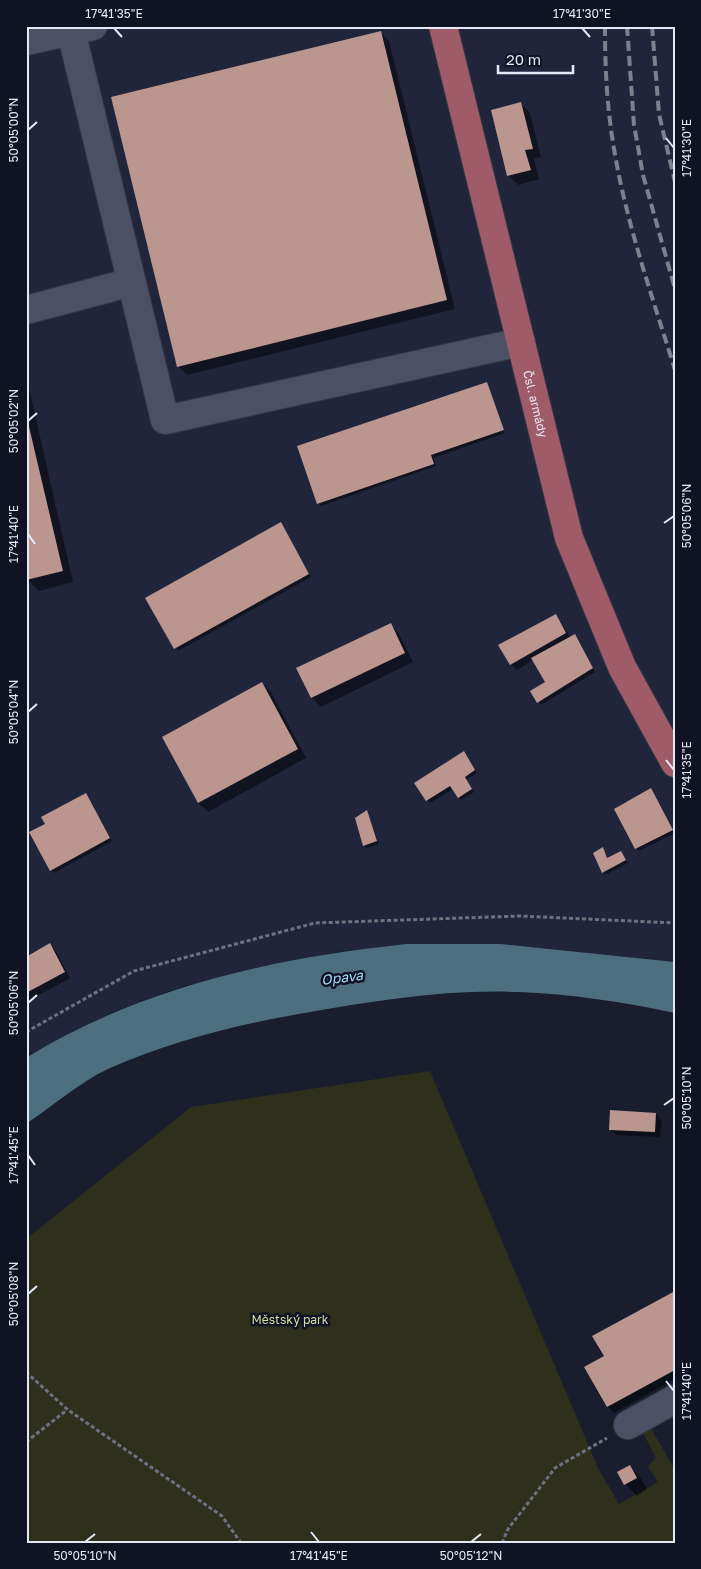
<svg xmlns="http://www.w3.org/2000/svg" width="701" height="1569" font-family="'Golos Text',sans-serif">
<style>
.built{fill:#21253c}
.green{fill:#2e301c}
.water{fill:#4c6e7e}
.shadow{fill:#0007}
.building{fill:#bb968f}
.lines{fill:none;stroke-linecap:round;stroke-linejoin:round}
.minor-casing{stroke:#363847;stroke-width:30}
.major-casing{stroke:#363847;stroke-width:30}
.path{stroke:#6d7180;stroke-width:3;stroke-dasharray:4 2.5;stroke-linecap:butt}
.minor{stroke:#4b5064;stroke-width:28}
.major{stroke:#a05b68;stroke-width:28}
.rail{stroke:#7c808f;stroke-width:4;stroke-dasharray:10 5;stroke-linecap:butt}
.ticks{fill:none;stroke:#e5e8f5;stroke-width:2}
.labels{text-anchor:middle;dominant-baseline:central;stroke-width:5;stroke-linejoin:round;paint-order:stroke}
.street-label{font-size:12px;fill:#e5e8f5;stroke:#101324}
.park-label{font-size:12px;fill:#d6dda3;stroke:#101324}
.water-label{font-size:14px;font-style:italic;fill:#9ddcfa;stroke:#101324}
.neatline{fill:none;stroke:#e5e8f5;stroke-width:2}
.ticks-label{font-size:12px;text-anchor:middle;fill:#e5e8f5}
</style>
<rect width="100%" height="100%" fill="#191d2e"/>
<polygon class="built" points="26,26 675,26 675,962 501,944 406,944 336,952 180,987 109,1013 26,1058"/>
<polygon class="green" points="430,1071 599,1470 619,1504 658,1482 648,1466 656,1458 641,1429 649,1425 675,1470 675,1543 26,1543 26,1239 191,1107"/>
<path class="water" d="M406,944H501L675,962V1013C623,1002 571,994 518,992C446,989 374,1001 304,1013C236,1025 171,1041 108,1069C82,1081 51,1107 26,1124V1058C140,987 275,958 406,944Z"/>
<g class="shadow">
<polygon points="380,32 389,41 455,309 187,375 178,366"/>
<polygon points="521,104 530,113 541,157 534,159 539,179 518,185 509,176 492,111"/>
<polygon points="26,375 73,582 39,591 27,579 26,576"/>
<polygon points="486,384 505,433 433,458 436,466 321,506 318,503"/>
<polygon points="281,524 311,577 178,651 147,599"/>
<polygon points="556,615 571,638 575,636 578,639 595,672 541,705 532,692 546,683 534,660 517,670 511,664"/>
<polygon points="391,625 399,634 413,662 321,707 312,698"/>
<polygon points="262,683 271,692 306,758 208,812 199,803"/>
<polygon points="466,756 477,773 466,780 474,792 461,800 453,789 430,803 416,784"/>
<polygon points="651,790 675,833 639,851 636,848"/>
<polygon points="86,794 112,841 54,873 51,870 46,824"/>
<polygon points="367,812 379,844 367,848 364,846"/>
<polygon points="602,849 608,859 623,855 628,863 605,875 603,872"/>
<polygon points="50,945 56,951 70,978 26,1002 26,958"/>
<polygon points="656,1114 662,1120 660,1137 616,1135 610,1129"/>
<polygon points="675,1292 675,1379 614,1413 608,1407 586,1368 605,1356"/>
<polygon points="629,1466 641,1478 647,1489 637,1496 625,1484"/>
</g>
<g class="building">
<polygon points="381,31 447,300 177,367 111,97"/>
<polygon points="521,102 533,149 525,150 531,170 507,176 491,110"/>
<polygon points="487,382 504,430 431,455 434,464 317,504 297,446"/>
<polygon points="26,414 63,571 26,580"/>
<polygon points="281,522 309,574 174,649 145,598"/>
<polygon points="556,614 566,633 510,665 498,645"/>
<polygon points="391,623 405,653 311,698 296,668"/>
<polygon points="575,634 593,668 537,703 530,691 545,682 531,658"/>
<polygon points="262,682 298,749 198,803 162,737"/>
<polygon points="464,751 475,770 465,777 472,789 458,798 450,786 426,801 414,783"/>
<polygon points="651,788 673,830 635,849 614,809"/>
<polygon points="86,793 110,838 50,871 29,832 45,824 41,817"/>
<polygon points="367,810 377,841 363,846 355,818"/>
<polygon points="603,847 607,858 621,851 626,860 602,873 593,853"/>
<polygon points="50,943 65,972 26,993 26,957"/>
<polygon points="610,1110 656,1113 655,1132 609,1130"/>
<polygon points="675,1291 675,1370 607,1407 584,1367 604,1356 592,1336"/>
<polygon points="630,1465 637,1478 624,1485 617,1472"/>
</g>
<g class="lines">
<g class="minor-casing">
<g id="minor">
<polyline points="71,31 165,420 521,342"/>
<polyline points="26,41 93,26"/>
<polyline points="26,310 132,282"/>
<polyline points="628,1425 675,1399"/>
</g>
</g>
<g class="major-casing">
<g id="major">
<path id="s1" d="M443,26L569,538L622,667L675,763"/>
</g>
</g>
<g class="path">
<polyline points="26,1032 134,971 315,923 520,916 675,923"/>
<polyline points="26,1372 68,1410 222,1516 241,1543"/>
<polyline points="26,1442 67,1410"/>
<polyline points="502,1543 508,1529 555,1468 607,1438"/>
</g>
<use href="#minor" class="minor"/>
<use href="#major" class="major"/>
<g class="rail">
<path d="M605,26C605,58 606,89 610,121C620,206 650,289 675,370"/>
<polyline points="627,26 634,125 643,175 675,289"/>
<polyline points="652,26 659,114 675,182"/>
</g>
</g>
<path class="ticks" d="M114,28L122,37M582,28L590,37M28,130L37,122M666,138L674,148M28,421L37,413M664,523L674,516M28,534L35,544M28,712L37,704M666,760L674,770M28,1003L37,995M664,1105L674,1098M28,1155L35,1165M28,1294L37,1286M666,1381L674,1391M311,1532L319,1542M85,1542L95,1534M471,1542L481,1534"/>
<g class="labels">
<g class="street-label">
<text stroke="none"><textPath href="#s1" startOffset="389">Čsl. armády</textPath></text>
</g>
<g class="park-label">
<text x="290" y="1319">Městský park</text>
</g>
<g class="water-label">
<text transform="translate(342 977) rotate(-7)">Opava</text>
</g>
</g>
<rect width="701" height="1569" fill="none" stroke="#101324" stroke-width="55"/>
<path d="M498 65v8h75v-8" fill="none" stroke="#e5e8f5" stroke-width="2.5"/>
<text x="506" y="65" font-size="15" fill="#e5e8f5" stroke="#101324" stroke-width="4" paint-order="stroke">20 m</text>
<rect x="28" y="28" width="646" height="1514" class="neatline"/>
<g class="ticks-label">
<text x="114" y="18">17°41'35"E</text>
<text x="582" y="18">17°41'30"E</text>
<text transform="translate(14 130) rotate(-90)" y="4">50°05'00"N</text>
<text transform="translate(687 148) rotate(-90)" y="4">17°41'30"E</text>
<text transform="translate(14 421) rotate(-90)" y="4">50°05'02"N</text>
<text transform="translate(687 516) rotate(-90)" y="4">50°05'06"N</text>
<text transform="translate(14 534) rotate(-90)" y="4">17°41'40"E</text>
<text transform="translate(14 712) rotate(-90)" y="4">50°05'04"N</text>
<text transform="translate(687 770) rotate(-90)" y="4">17°41'35"E</text>
<text transform="translate(14 1003) rotate(-90)" y="4">50°05'06"N</text>
<text transform="translate(687 1098) rotate(-90)" y="4">50°05'10"N</text>
<text transform="translate(14 1155) rotate(-90)" y="4">17°41'45"E</text>
<text transform="translate(14 1294) rotate(-90)" y="4">50°05'08"N</text>
<text transform="translate(687 1391) rotate(-90)" y="4">17°41'40"E</text>
<text x="85" y="1560">50°05'10"N</text>
<text x="319" y="1560">17°41'45"E</text>
<text x="471" y="1560">50°05'12"N</text>
</g>
</svg>
